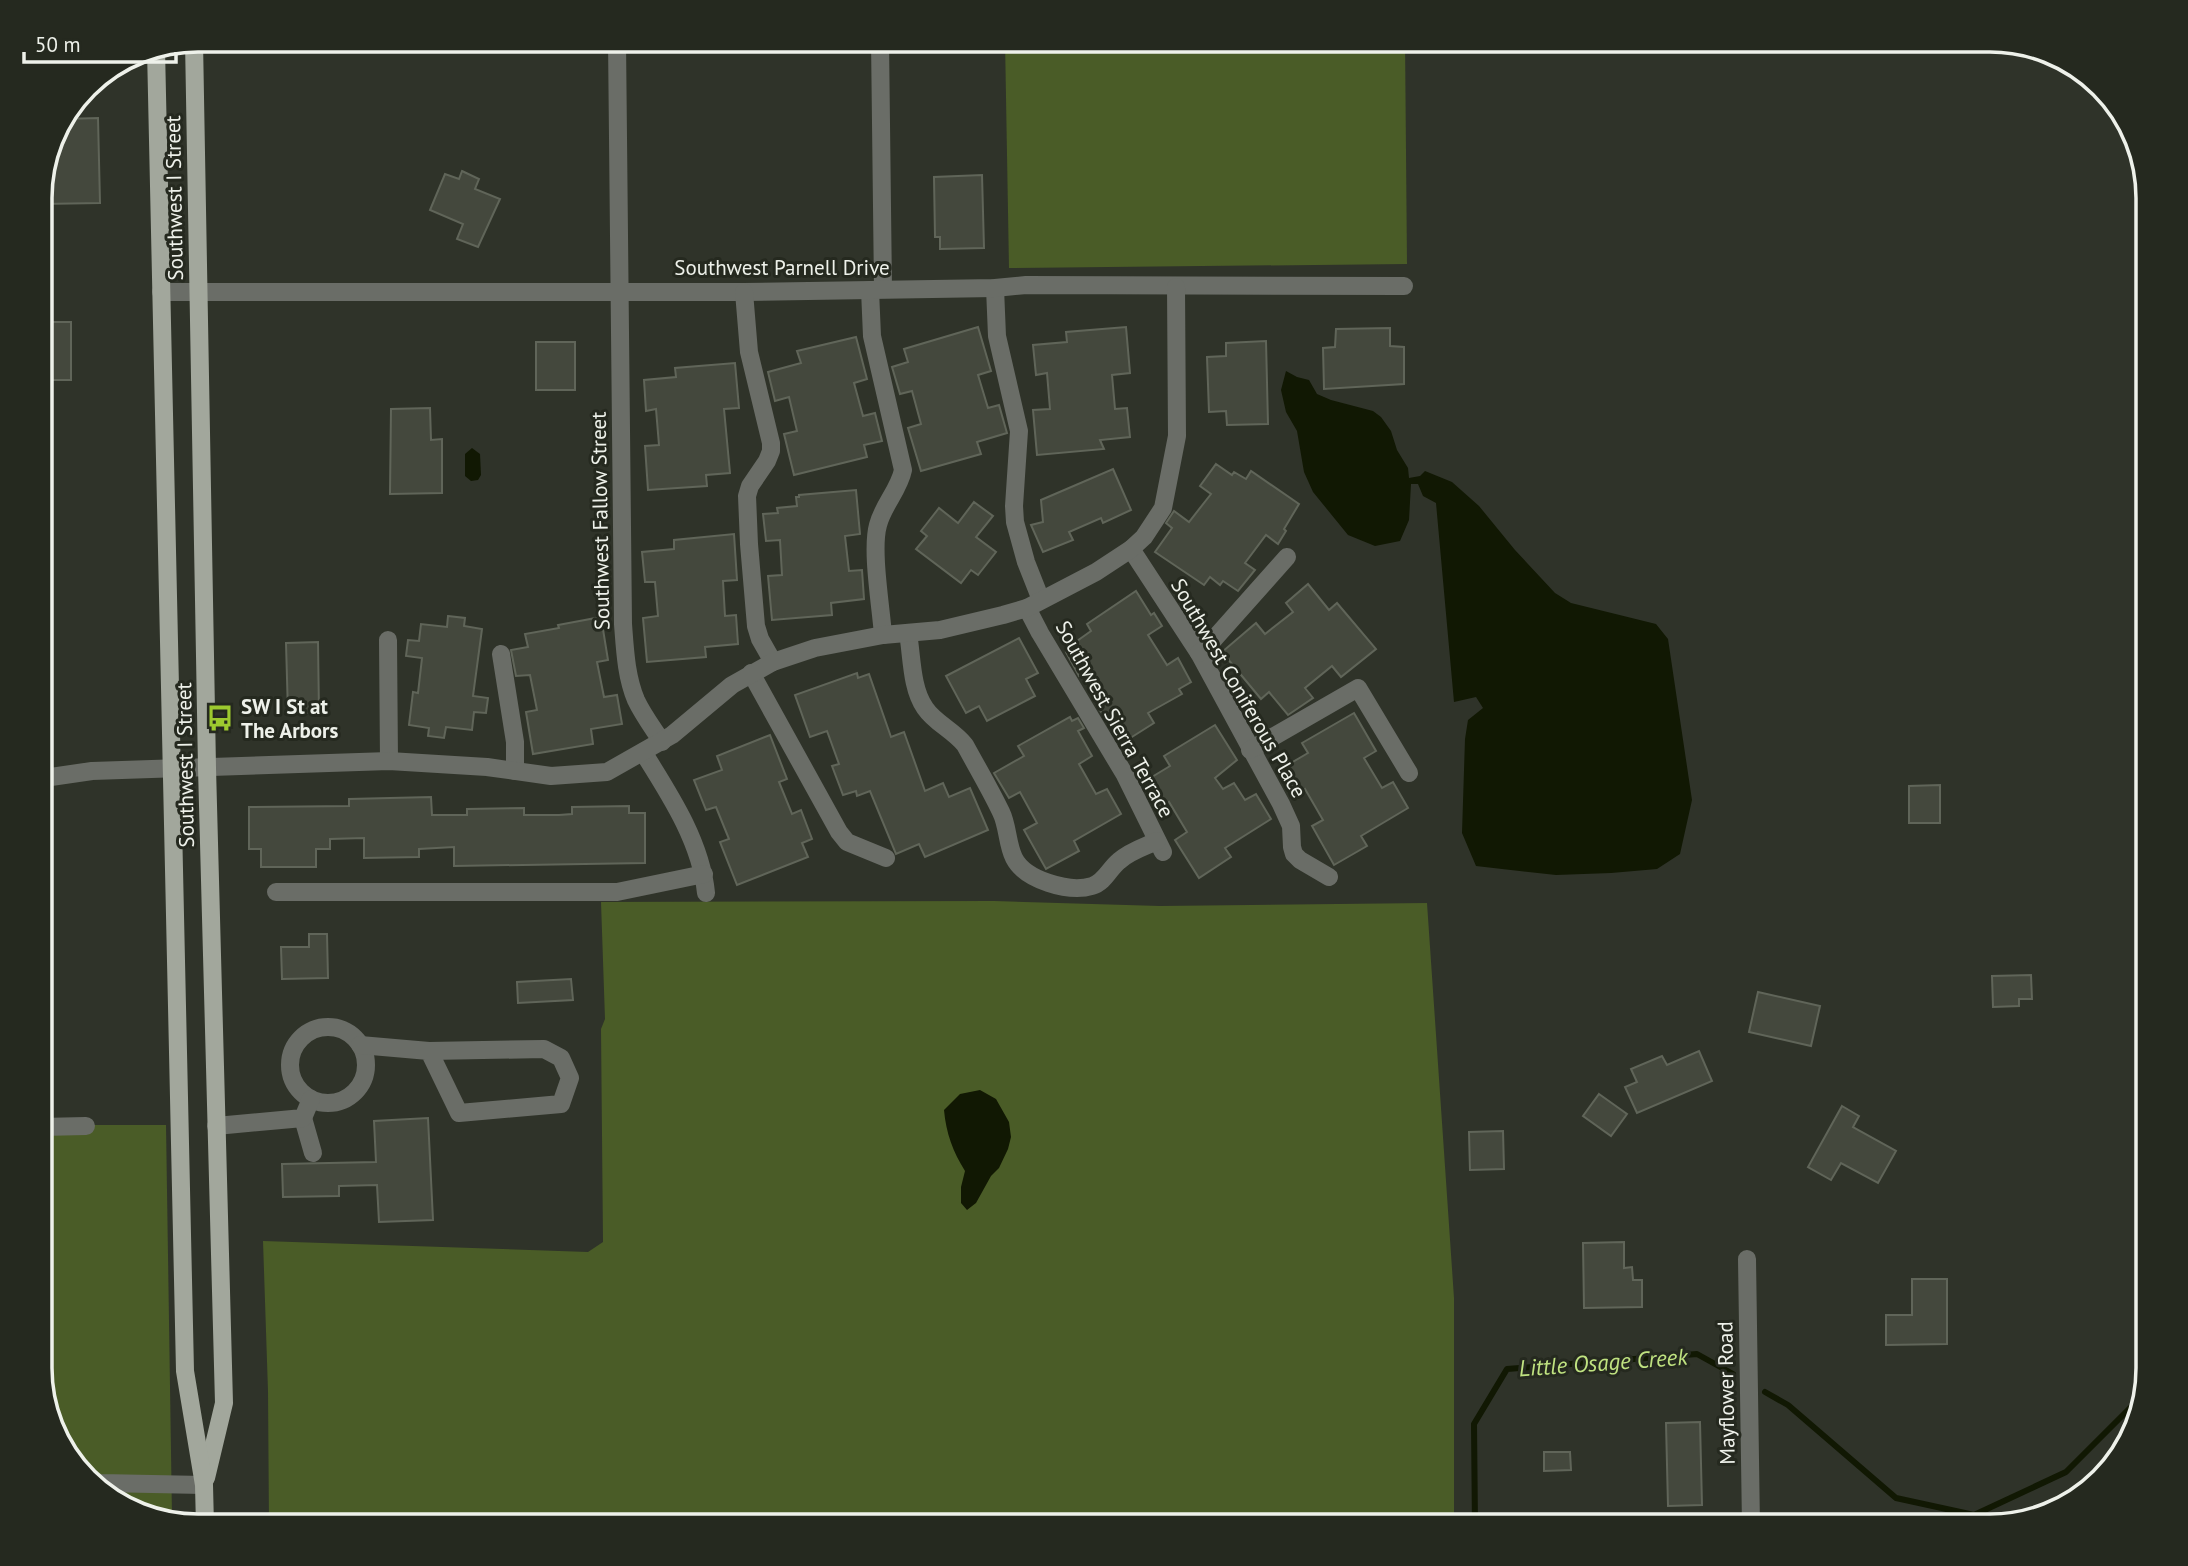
<svg xmlns="http://www.w3.org/2000/svg" width="2188" height="1566" font-family="'PT Sans',sans-serif">
<style>
.green{fill:#4a5c27}
.water{fill:#111803}
.lines{fill:none;stroke-linecap:round;stroke-linejoin:round}
.stream{stroke:#111803;stroke-width:6}
.building{fill:#44483d;stroke:#606559;stroke-width:2}
.minor{stroke:#6a6d67;stroke-width:18}
.major{stroke:#a2a79c;stroke-width:18}
.labels{text-anchor:middle;dominant-baseline:central;stroke-width:6;stroke-linejoin:round;paint-order:stroke}
.street-label{font-size:21px;fill:#eef1ea;stroke:#25291f}
.poi-label{font-size:21px;font-weight:bold;fill:#eef1ea;stroke:#25291f;text-anchor:start}
.water-label{font-size:23px;font-style:italic;fill:#c0e381;stroke:#25291f}
.rim{fill:none;stroke:#eef1ea;stroke-width:3.5}
</style>
<rect width="100%" height="100%" fill="#2f3329"/>
<g class="green">
<polygon points="1005,40 1405,40 1407,264 1009,268"/>
<polygon points="994,901 1160,906 1427,903 1454,1298 1454,1526 269,1526 268,1391 263,1241 588,1252 603,1242 601,1029 605,1019 601,902"/>
<polygon points="41,1125 166,1125 172,1517 103,1493 57,1438 41,1377"/>
</g>
<g class="water">
<polygon points="1286,371 1297,377 1309,380 1317,394 1331,400 1373,411 1381,417 1391,431 1397,450 1408,468 1409,478 1420,476 1425,471 1452,482 1479,506 1515,550 1555,593 1571,603 1656,624 1668,639 1692,800 1680,854 1657,869 1611,873 1556,875 1476,866 1462,833 1465,739 1468,720 1483,708 1476,697 1454,702 1436,503 1423,496 1418,484 1411,484 1409,520 1400,541 1375,546 1348,535 1313,492 1304,472 1297,431 1286,412 1281,390"/>
<polygon points="472,448 480,454 481,475 478,480 471,481 465,476 465,454"/>
<path d="M980,1090L996,1099L1009,1122L1011,1137L1008,1149L999,1168L991,1176L976,1203L967,1210L961,1203V1187L965,1171C953,1152 946,1133 944,1110L960,1094Z"/>
<polygon points="912,1515 930,1515 940,1526 859,1526 863,1523 888,1522"/>
</g>
<g class="lines">
<g class="stream">
<polyline points="1765,1392 1788,1405 1896,1498 1974,1515 2066,1472 2136,1402"/>
<polyline points="1475,1526 1474,1424 1507,1369 1697,1354 1733,1374"/>
</g>
</g>
<g class="building">
<polygon points="98,118 100,203 41,204 41,188 57,128 64,119"/>
<polygon points="462,171 479,179 475,189 500,199 478,247 457,239 463,224 430,210 445,174 459,179"/>
<polygon points="982,175 984,248 940,249 940,237 935,237 934,177"/>
<rect x="41" y="322" width="30" height="58"/>
<polygon points="978,327 991,371 978,375 988,408 999,405 1007,433 977,442 981,454 921,471 908,428 921,424 912,391 900,394 892,367 908,362 904,349"/>
<polygon points="1126,327 1130,373 1112,375 1115,409 1127,408 1130,437 1100,440 1104,449 1037,455 1033,410 1050,409 1047,373 1036,375 1033,345 1067,342 1066,332"/>
<polygon points="1390,328 1390,346 1404,347 1404,384 1324,389 1323,348 1335,347 1336,329"/>
<polygon points="856,337 867,379 854,383 863,416 875,413 882,441 864,445 867,457 794,475 784,434 797,431 789,397 775,401 768,372 801,363 797,351"/>
<polygon points="1266,341 1268,424 1227,425 1226,411 1209,412 1207,357 1226,356 1226,343"/>
<rect x="536" y="342" width="39" height="48"/>
<polygon points="735,363 739,408 724,409 730,473 706,475 707,486 648,490 645,446 659,445 656,409 646,411 644,380 676,377 675,368"/>
<polygon points="430,408 431,440 442,439 442,493 390,494 391,409"/>
<polygon points="1216,464 1232,475 1234,472 1246,479 1251,471 1299,504 1284,529 1286,531 1278,544 1266,535 1245,563 1255,570 1238,591 1223,581 1220,585 1210,577 1204,585 1155,552 1172,528 1166,523 1174,511 1189,522 1211,494 1200,486"/>
<polygon points="1113,469 1131,510 1103,523 1101,518 1069,532 1073,540 1043,552 1031,525 1043,522 1041,500"/>
<polygon points="856,490 860,534 845,536 849,571 862,570 864,599 831,603 832,615 772,620 768,576 782,575 780,540 766,541 763,514 778,513 777,508 797,506 796,497 799,497 799,495"/>
<polygon points="974,502 993,516 976,537 996,552 978,575 971,570 961,583 916,549 927,536 921,531 939,508 958,523"/>
<polygon points="734,534 737,580 723,581 725,616 736,615 738,644 705,647 706,657 647,662 643,618 658,616 655,582 645,582 642,552 674,549 674,540"/>
<polygon points="1308,584 1329,610 1337,603 1376,649 1341,677 1332,666 1305,688 1313,698 1288,715 1269,692 1261,699 1222,652 1256,623 1265,634 1293,612 1286,603"/>
<polygon points="1136,591 1151,615 1154,613 1162,626 1148,635 1167,665 1178,658 1191,682 1179,689 1182,694 1148,713 1154,723 1124,742 1122,739 1121,740 1097,706 1106,701 1088,671 1079,676 1066,652 1079,644 1077,641 1091,631 1087,624"/>
<polygon points="448,616 465,618 464,626 482,629 473,696 488,698 486,713 474,712 472,730 446,727 444,738 428,736 429,728 409,725 413,692 418,693 422,658 406,656 408,640 419,641 421,624 447,627"/>
<polygon points="601,617 608,660 597,662 604,697 617,695 622,724 591,729 593,744 533,754 526,712 537,710 530,675 516,676 511,650 528,647 525,634 559,628 558,625"/>
<polygon points="1019,638 1038,673 1026,679 1035,696 987,721 979,706 966,713 946,676"/>
<polygon points="318,642 319,713 288,713 286,643"/>
<polygon points="857,673 858,678 869,674 891,737 904,732 925,791 943,783 949,797 970,788 988,830 925,857 919,844 896,854 870,791 857,796 856,791 843,795 832,766 839,764 827,731 810,737 795,695"/>
<polygon points="1354,713 1376,751 1364,758 1382,788 1393,782 1408,808 1361,836 1367,846 1334,865 1312,826 1323,820 1305,789 1295,796 1279,770 1308,753 1302,743"/>
<polygon points="1070,717 1072,721 1078,718 1084,728 1078,731 1092,756 1079,764 1096,794 1107,789 1121,814 1074,841 1079,851 1046,869 1024,830 1037,823 1020,792 1009,798 994,773 1024,756 1018,746"/>
<polygon points="1215,725 1237,760 1215,778 1223,789 1234,783 1245,800 1256,794 1271,819 1225,848 1231,857 1199,878 1175,840 1187,832 1169,802 1158,809 1142,783 1170,766 1164,756"/>
<polygon points="770,735 787,779 779,782 792,814 801,810 812,839 802,843 808,857 737,885 720,842 729,839 716,807 706,810 694,780 722,770 717,756"/>
<polygon points="1940,785 1940,823 1909,823 1909,786"/>
<polygon points="431,797 432,815 467,815 467,809 524,808 524,815 559,815 572,814 572,807 629,806 629,813 645,813 645,863 454,866 454,847 419,849 419,857 364,858 364,838 330,839 330,849 316,849 316,867 261,867 261,849 249,849 249,807 349,806 349,799"/>
<polygon points="309,934 327,934 328,978 282,979 281,947 309,947"/>
<polygon points="2031,975 2032,999 2019,999 2019,1006 1993,1007 1992,976"/>
<polygon points="571,979 573,1000 518,1003 517,982"/>
<polygon points="1758,992 1820,1006 1811,1046 1749,1032"/>
<polygon points="1699,1051 1712,1081 1637,1113 1625,1087 1637,1082 1631,1069 1662,1056 1667,1065"/>
<polygon points="1599,1094 1627,1114 1611,1136 1583,1116"/>
<polygon points="1842,1106 1859,1116 1853,1127 1896,1151 1878,1183 1841,1163 1831,1180 1808,1167"/>
<polygon points="428,1118 433,1220 379,1222 377,1185 339,1186 339,1196 283,1197 282,1164 376,1162 374,1121"/>
<polygon points="1503,1131 1504,1169 1470,1170 1469,1132"/>
<polygon points="1624,1242 1624,1268 1632,1267 1633,1280 1642,1280 1642,1307 1584,1308 1583,1243"/>
<polygon points="1912,1279 1947,1279 1947,1344 1886,1345 1886,1315 1912,1315"/>
<polygon points="1700,1422 1702,1505 1668,1506 1666,1423"/>
<polygon points="1544,1452 1570,1452 1571,1470 1544,1471"/>
</g>
<g class="lines">
<g class="minor">
<path d="M617,40L623,624C625,650 626,676 636,700C643,715 653,728 662,742"/>
<polyline points="880,40 883,289"/>
<polyline points="995,288 997,336 1019,431 1014,506 1015,522 1026,562 1041,600"/>
<path d="M870,290L872,336L903,470C899,490 883,505 878,525C871,550 881,607 883,635"/>
<polyline points="161,292 744,292 995,288 1026,285 1404,286"/>
<polyline points="744,292 749,352 771,443 771,451 767,461 750,486 747,496 749,544 756,626 760,639 773,662"/>
<polyline points="1131,549 1199,653 1281,804 1291,826 1292,847 1294,854 1300,860 1329,877"/>
<polyline points="1027,608 1040,633 1125,775 1163,852"/>
<path d="M908,633C912,656 911,688 925,708C935,723 953,730 965,745C977,767 990,789 1001,812C1008,826 1007,844 1014,858C1025,880 1069,893 1092,886C1105,882 1109,869 1119,861C1130,851 1144,847 1157,841"/>
<polyline points="388,640 389,761"/>
<polyline points="1199,653 1206,648 1287,557"/>
<polyline points="501,654 515,742 515,771"/>
<polyline points="751,673 839,832 847,842 886,858"/>
<polyline points="1250,750 1358,688 1409,773"/>
<path d="M643,752C670,795 701,842 706,893"/>
<polyline points="44,778 92,771 389,761 487,767 551,776 607,772 672,735 732,685 773,662 815,648 883,635 940,630 1003,615 1027,608 1096,572 1131,549 1144,537 1163,508 1177,436 1176,287"/>
<polyline points="276,892 617,892 704,874"/>
<circle cx="328" cy="1065" r="38"/>
<polyline points="360,1045 429,1051 544,1049 561,1058 570,1078 561,1104 459,1113 429,1051"/>
<polyline points="303,1118 313,1153"/>
<polyline points="216,1126 303,1118 311,1099"/>
<polyline points="41,1127 86,1126"/>
<polyline points="1747,1259 1751,1526"/>
<polyline points="92,1481 100,1483 204,1485"/>
</g>
<g class="major">
<polyline points="194,41 207,768 224,1403 206,1478"/>
<polyline points="156,49 185,1371 204,1485 205,1526"/>
</g>
</g>
<defs>
<g id="bus-bare" transform="scale(2.1)"><path d="M-5-6H5V4H4V6H2V4H-2V6H-4V4H-5ZM-3.5-4V0h7V-4ZM-3.5 1.2v1.5H-2V1.2ZM2 1.2v1.5H3.5V1.2Z" fill="#9dca2f" stroke="#25291f" stroke-width="2.5" paint-order="stroke"/></g>
</defs>
<g fill-rule="evenodd">
<use href="#bus-bare" x="220" y="718"/>
</g>
<g class="labels">
<g class="street-label">
<text transform="translate(174 198) rotate(-91)">Southwest I Street</text>
<text x="782" y="267">Southwest Parnell Drive</text>
<text transform="translate(600 521) rotate(-91)">Southwest Fallow Street</text>
<text transform="translate(1239 688) rotate(60)">Southwest Coniferous Place</text>
<text transform="translate(1115 719) rotate(61)">Southwest Sierra Terrace</text>
<text transform="translate(185 765) rotate(-91)">Southwest I Street</text>
<text transform="translate(1726 1393) rotate(-91)">Mayflower Road</text>
</g>
<g class="poi-label">
<text x="241" y="706">SW I St at<tspan x="241" dy="24">The Arbors</tspan></text>
</g>
<g class="water-label">
<text transform="translate(1603 1362) rotate(-4)">Little Osage Creek</text>
</g>
</g>
<path d="M0 0H2188V1566H0ZM198 52H1990A146 146 0 0 1 2136 198V1368A146 146 0 0 1 1990 1514H198A146 146 0 0 1 52 1368V198A146 146 0 0 1 198 52Z" fill="#25291f" fill-rule="evenodd"/>
<path class="rim" d="M198 52H1990A146 146 0 0 1 2136 198V1368A146 146 0 0 1 1990 1514H198A146 146 0 0 1 52 1368V198A146 146 0 0 1 198 52Z"/>
<path d="M24 52v10h152v-10" fill="none" stroke="#eef1ea" stroke-width="3.5"/>
<text x="35" y="52" font-size="21" fill="#eef1ea" stroke="#25291f" stroke-width="5" paint-order="stroke">50 m</text>
</svg>
